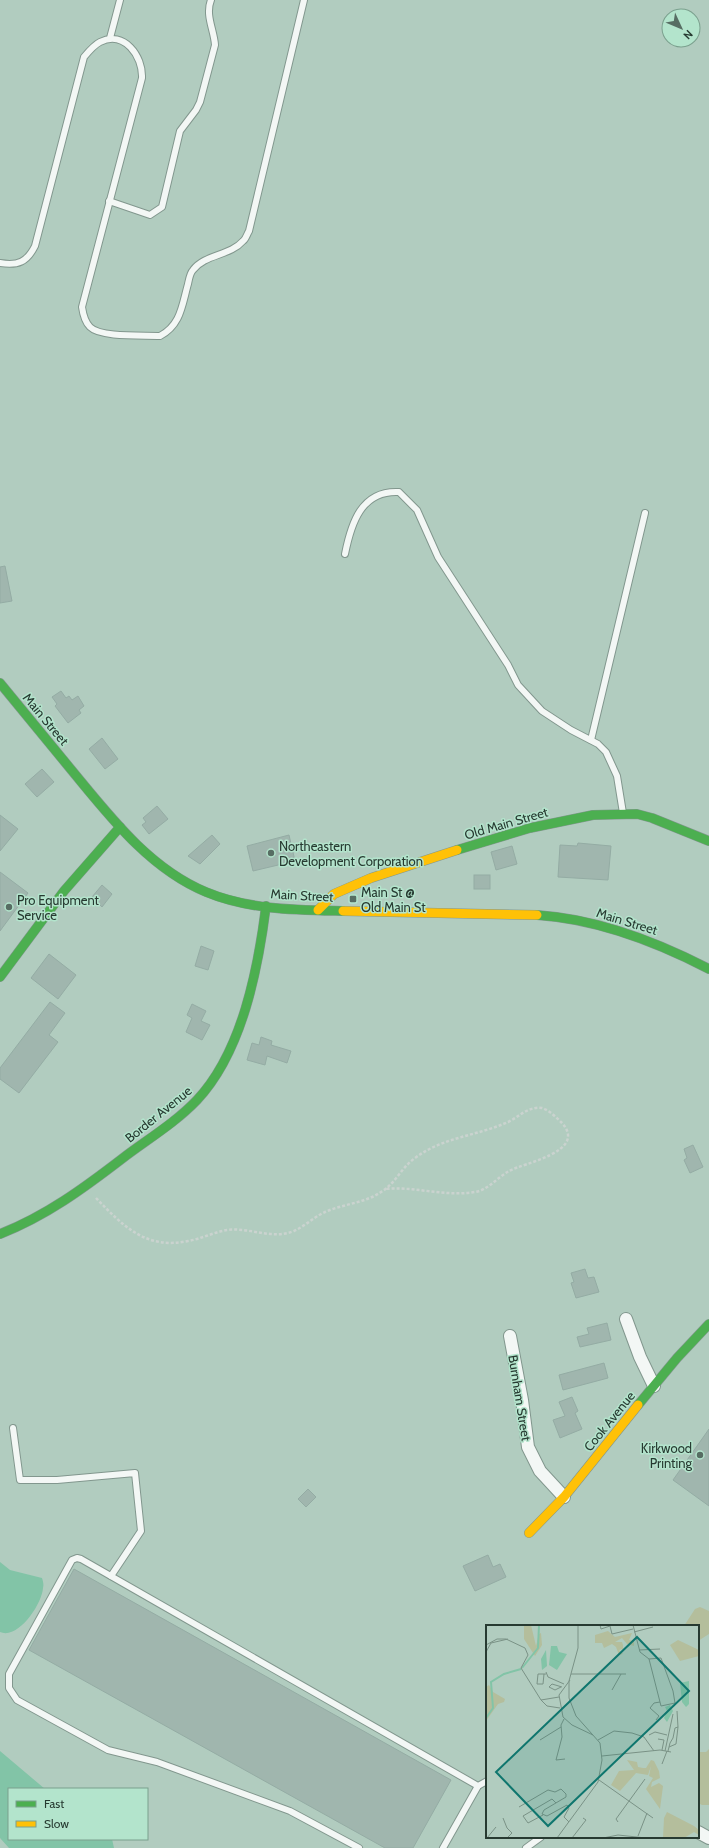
<svg xmlns="http://www.w3.org/2000/svg" width="709" height="1848" font-family="Cabin,sans-serif">
<style>
.green{fill:#b4be9c}
.water{fill:#82c4a7}
.building{fill:#a0b6ae;stroke:#94aca4}
.lines{fill:none;stroke-linecap:round;stroke-linejoin:round}
.lane-casing{stroke:#82978e;stroke-width:8}
.street-casing{stroke:#82978e;stroke-width:14}
.fast-casing{stroke:#82978e;stroke-width:10}
.slow-casing{stroke:#82978e;stroke-width:10}
.path{stroke:#cad3cf;stroke-width:2.5;stroke-dasharray:3 2;stroke-linecap:butt}
.lane{stroke:#f3f7f5;stroke-width:6}
.street{stroke:#f3f7f5;stroke-width:12}
.fast{stroke:#4caf50;stroke-width:9}
.slow{stroke:#ffc107;stroke-width:9}
.poi-dot{fill:#576d63;stroke:#b3e4cc;stroke-width:1.5}
.labels{text-anchor:middle;dominant-baseline:central;stroke-width:3;stroke-linejoin:round;paint-order:stroke}
.street-label{font-size:13px;fill:#273a31;stroke:#b3e4cc}
.poi-label{font-size:13px;fill:#273a31;stroke:#b3e4cc;text-anchor:start}
.inset-river{fill:none;stroke:#82c4a7;stroke-width:2}
.inset-road{fill:none;stroke:#7a9286;stroke-width:1}
.view{fill:#0f766e;fill-opacity:0.15;stroke:#0f766e;stroke-width:2}
.inset-edge{fill:none;stroke:#273a31;stroke-width:2}
</style>
<rect width="100%" height="100%" fill="#b1ccbf"/>
<g class="green">
<polygon points="700,1607 709,1611 709,1634 698,1641 698,1626 684,1626 695,1609"/>
<polygon points="709,1749 709,1805 702,1805 698,1803 698,1752 706,1752"/>
</g>
<g class="water">
<path d="M0,1562L10,1570L42,1578C43,1581 44,1585 43,1588C42,1604 18,1640 0,1632Z"/>
<polygon points="0,1751 45,1789 9,1789 9,1839 112,1839 114,1848 9,1848 0,1838"/>
</g>
<g class="building">
<polygon points="5,566 12,601 0,603 0,567"/>
<polygon points="61,691 66,698 69,696 72,700 78,696 84,706 79,710 81,713 68,723 55,706 57,704 52,697"/>
<polygon points="102,738 118,759 105,769 89,749"/>
<polygon points="42,769 54,782 37,797 25,784"/>
<polygon points="157,806 168,819 149,834 142,825 146,822 143,818"/>
<polygon points="0,815 18,829 0,851"/>
<polygon points="212,835 220,844 200,864 188,856"/>
<polygon points="289,835 295,861 253,871 247,846"/>
<polygon points="578,843 611,846 608,880 558,877 560,845 577,846"/>
<polygon points="512,846 517,864 496,870 491,852"/>
<polygon points="0,872 28,893 0,931"/>
<rect x="474" y="875" width="16" height="14"/>
<polygon points="102,885 112,894 102,907 92,897"/>
<polygon points="201,946 214,951 208,970 195,966"/>
<polygon points="49,954 76,975 58,999 31,978"/>
<polygon points="50,1002 65,1013 49,1035 58,1042 19,1093 0,1079 0,1068"/>
<polygon points="192,1004 206,1011 201,1021 210,1025 202,1040 186,1032 192,1018 187,1015"/>
<polygon points="261,1037 272,1041 271,1045 291,1051 287,1063 267,1056 265,1065 247,1060 252,1043 259,1045"/>
<polygon points="693,1145 703,1167 690,1173 684,1160 687,1158 684,1149"/>
<polygon points="585,1269 588,1278 594,1277 599,1292 576,1298 571,1283 574,1282 571,1273"/>
<polygon points="607,1323 611,1340 580,1347 577,1337 589,1334 587,1328"/>
<polygon points="604,1363 608,1378 563,1390 559,1375"/>
<polygon points="572,1397 578,1411 575,1413 582,1429 560,1438 553,1420 565,1416 559,1402"/>
<polygon points="709,1429 709,1506 673,1480"/>
<polygon points="308,1489 316,1497 306,1507 298,1499"/>
<polygon points="488,1555 493,1567 500,1564 506,1577 475,1591 463,1566"/>
<polygon points="74,1569 451,1780 413,1848 385,1848 29,1650"/>
</g>
<g class="lines">
<g class="lane-casing">
<g id="lane">
<polyline points="110,38 120,0"/>
<path d="M109,201L150,215L162,207L180,131L196,110L200,102L215,45C214,30 205,15 211,0"/>
<path d="M0,263C18,266 27,262 35,246L84,57C89,51 94,45 100,42C124,30 143,56 142,78L82,307C83,314 85,322 90,327C101,338 144,335 160,336C181,325 182,305 188,284C189,279 190,273 193,270C205,254 230,256 243,241C246,239 247,234 249,231L304,0"/>
<path d="M345,554C351,524 361,490 399,492L417,510L438,557L508,665L518,685L542,711L571,730L598,744L606,752L617,776L623,813"/>
<polyline points="591,740 645,513"/>
<polyline points="13,1428 20,1480 57,1480 135,1473 141,1531 111,1576"/>
<polyline points="359,1848 290,1811 157,1762 108,1750 17,1700 9,1688 9,1674 72,1560 77,1558 81,1559 478,1786"/>
<polyline points="443,1848 478,1786 487,1781"/>
<polyline points="526,1848 541,1837"/>
</g>
</g>
<g class="street-casing">
<g id="street">
<polyline points="626,1319 640,1357 654,1386"/>
<polyline points="510,1336 522,1400 528,1447 540,1471 564,1497"/>
<polyline points="698,1832 709,1838"/>
</g>
</g>
<g class="fast-casing">
<g id="fast">
<path d="M0,683C23,711 46,739 69,767C108,814 148,868 206,892C249,910 297,910 343,911"/>
<polyline points="457,850 530,828 593,815 637,814 652,818 709,841"/>
<path d="M537,915C598,919 655,941 709,969"/>
<polyline points="0,977 64,891 120,827"/>
<path d="M0,1234C46,1216 84,1188 123,1158C148,1139 175,1123 197,1100C242,1052 258,970 266,906"/>
<polyline points="638,1405 677,1358 709,1324"/>
</g>
</g>
<g class="slow-casing">
<g id="slow">
<polyline points="318,910 334,894 371,878 457,850"/>
<polyline points="343,911 537,915"/>
<polyline points="529,1533 564,1497 638,1405"/>
</g>
</g>
<path class="path" d="M96,1198C123,1226 146,1250 188,1241C201,1239 214,1232 227,1230C250,1227 271,1240 294,1231C305,1226 314,1217 325,1212C343,1204 365,1203 381,1192C395,1184 401,1168 415,1158C443,1137 477,1136 508,1122C519,1117 528,1106 542,1108C549,1110 557,1118 562,1123C588,1152 523,1163 509,1171C498,1177 488,1190 475,1192C445,1197 414,1186 385,1189"/>
<use href="#lane" class="lane"/>
<use href="#street" class="street"/>
<use href="#fast" class="fast"/>
<use href="#slow" class="slow"/>
</g>
<g class="poi-dot">
<circle cx="271" cy="853" r="4"/>
<rect x="349" y="895" width="8" height="8" rx="2"/>
<circle cx="9" cy="907" r="4"/>
<circle cx="700" cy="1455" r="4"/>
</g>
<g class="labels">
<g class="street-label">
<text transform="translate(46 719) rotate(50)">Main Street</text>
<text transform="translate(506 823) rotate(-16)">Old Main Street</text>
<text transform="translate(302 895) rotate(3)">Main Street</text>
<text transform="translate(627 921) rotate(17)">Main Street</text>
<text transform="translate(158 1114) rotate(-39)">Border Avenue</text>
<text transform="translate(520 1398) rotate(81)">Burnham Street</text>
<text transform="translate(609 1421) rotate(-51)">Cook Avenue</text>
</g>
<g class="poi-label">
<text x="279" y="846">Northeastern<tspan x="279" dy="15">Development Corporation</tspan></text>
<text x="361" y="892">Main St @<tspan x="361" dy="15">Old Main St</tspan></text>
<text x="17" y="900">Pro Equipment<tspan x="17" dy="15">Service</tspan></text>
<text x="692" y="1448" text-anchor="end">Kirkwood<tspan x="692" dy="15">Printing</tspan></text>
</g>
</g>
<g transform="translate(486 1625)">
<rect width="213" height="213" fill="#b1ccbf"/>
<path d="M38,0H45L50,21L53,9L55,8L56,20L49,31L38,14ZM122,6L129,12L146,8L143,15L148,16V21L141,19L136,13L129,17H136L137,20V24L133,25L137,29L133,30L130,22L126,19L118,23L116,18H109V10ZM192,15L213,25V31L194,36L184,20ZM3,60L7,67L19,74L18,77L12,79L0,96V62ZM141,135L151,137L152,142L157,143H160L165,135L168,136L173,146L174,153L166,157L165,162L173,158L177,161L174,184L160,164L167,153L163,151L165,141L162,150L150,148L134,166L125,160L133,146L148,145ZM181,187L208,201L213,205V210L208,207L198,213H177L178,193Z" fill="#b4be9c"/>
<path d="M65,21H71L73,27L81,29L71,45L63,40ZM60,25L61,41L56,45L55,34ZM203,56V79L200,82L196,77L194,58ZM184,80L187,86L181,97L178,93L181,86L179,82Z" fill="#82c4a7"/>
<path class="inset-river" d="M36,43L52,23L53,0M0,93L7,83L5,57L18,49L35,44"/>
<path class="inset-road" d="M114,0L115,4L124,1L126,9L147,4M147,0L154,27L163,34L175,81L189,78L187,66L175,33L163,34M148,7L167,2M0,20L11,14H20L39,23L42,30L35,43L55,75M153,25L174,24M0,27L5,18L22,14M60,47L62,52L78,59M58,49L57,59H51L52,49H60M85,49H140M84,55L73,70L77,92L86,100L107,110M75,62L69,65L63,62L66,59L76,62M126,65L135,49M73,72L55,75L61,81L74,83M191,86L192,102M78,94L75,100L76,112L70,135L79,134M170,95L173,91L164,83L168,78L174,77M163,110L169,107L181,110M172,114L178,115L176,125M54,115L75,102M112,115L128,106L146,108L158,112L168,126M179,126L187,89M182,126L184,118L187,113L189,103L192,102L190,119L183,122M116,131L174,125L185,127M176,139L181,126M113,155L167,193M33,182L62,165L69,167L75,164L80,169V172L58,185L56,189L61,191L81,180L83,183L78,192L83,197M57,190L42,198L37,191L66,174L70,178M17,193L21,203L26,208L21,213M132,197L130,194L159,154M152,211L161,188M1,213L10,202M71,213L112,157L116,135L114,118L90,91L83,73V56L92,23V0M86,213L100,195L97,193M117,213L132,210L160,213"/>
<path class="view" d="M151,12L203,66L62,201L10,147Z"/>
<rect width="213" height="213" class="inset-edge"/>
</g>
<rect x="8" y="1788" width="140" height="52" fill="#b3e4cc" stroke="#7ba08e"/>
<rect x="16" y="1801" width="20" height="6" fill="#4caf50" stroke="#7ba08e"/>
<text x="44" y="1808" font-size="12" fill="#273a31">Fast</text>
<rect x="16" y="1821" width="20" height="6" fill="#ffc107" stroke="#7ba08e"/>
<text x="44" y="1828" font-size="12" fill="#273a31">Slow</text>
<g transform="translate(681 28) rotate(134)"><circle r="19" fill="#b3e4cc" stroke="#7ba08e"/>
<path d="M0-3L7 15L0 10L-7 15Z" fill="#576d63"/>
<text y="-6" font-size="11" font-weight="bold" text-anchor="middle" fill="#273a31">N</text>
</g>
</svg>
